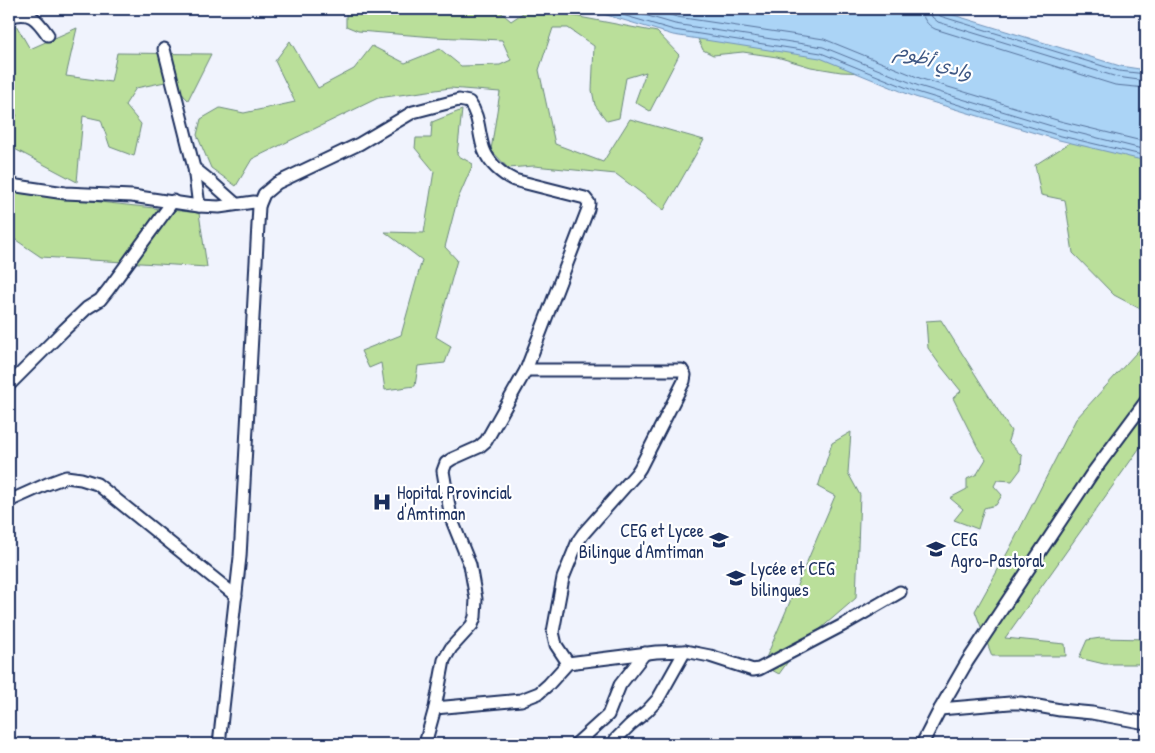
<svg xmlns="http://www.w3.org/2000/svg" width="1155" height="753" font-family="'Patrick Hand','Playpen Sans Arabic',sans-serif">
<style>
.green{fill:#badf9a;stroke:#6a877c}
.water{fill:#abd4f6;stroke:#7192b9}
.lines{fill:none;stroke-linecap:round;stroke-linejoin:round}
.shore{stroke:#55719b;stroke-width:1}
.street-casing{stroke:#1b2f5e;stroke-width:15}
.street{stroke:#fff;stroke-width:11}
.labels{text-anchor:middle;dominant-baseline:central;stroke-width:4.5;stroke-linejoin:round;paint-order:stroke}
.poi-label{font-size:18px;fill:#1b2f5e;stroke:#fff;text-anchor:start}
.water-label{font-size:19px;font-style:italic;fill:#3f5884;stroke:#fff}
</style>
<rect width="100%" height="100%" fill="#f0f3fd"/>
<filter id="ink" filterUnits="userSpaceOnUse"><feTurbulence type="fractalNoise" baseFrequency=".02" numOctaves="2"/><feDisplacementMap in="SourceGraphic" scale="10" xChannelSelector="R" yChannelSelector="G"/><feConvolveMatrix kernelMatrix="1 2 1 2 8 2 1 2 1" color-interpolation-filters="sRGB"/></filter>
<g filter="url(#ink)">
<g class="green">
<polygon points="346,9 497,9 511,21 529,9 538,9 657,32 679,55 650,111 635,102 646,72 626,78 619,118 607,121 595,105 592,90 594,46 568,28 553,28 539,70 555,144 603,162 630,119 704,140 664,210 616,174 534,166 508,168 491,150 500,92 450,88 378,98 252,159 236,186 211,168 197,135 201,119 220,108 244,113 295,102 275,61 290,41 318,88 354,69 372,46 405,63 440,49 461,66 500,65 511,60 502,40 435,37 358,31 346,26"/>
<polygon points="9,13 30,49 77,28 66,76 111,82 117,53 211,54 188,100 170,81 136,88 125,105 141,124 134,156 110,147 101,120 83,116 77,182 9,146 9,130 17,115 9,109"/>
<polygon points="694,30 764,31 869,73 841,72 811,67 777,57 743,52 713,55 703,50"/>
<polygon points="462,110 457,155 473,164 457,201 445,247 457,260 436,337 451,346 445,363 418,366 415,386 385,390 381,363 369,368 361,351 401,335 422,260 385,232 424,233 434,171 415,148 416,138 431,138 432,122"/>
<polygon points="1071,142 1146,159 1146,312 1114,295 1073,253 1065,200 1041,195 1035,165"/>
<polygon points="9,192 199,213 207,267 41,257 10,236 9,236"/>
<polygon points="941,320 1011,431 1008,441 1022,456 1021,469 1012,481 997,480 994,486 1002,495 996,505 984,508 978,529 954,520 963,509 950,498 967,489 967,479 977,474 986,459 979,450 953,398 961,391 940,365 928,348 926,321"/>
<polygon points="1146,342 1146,439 1005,638 1065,644 1066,656 992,656 975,611 1010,548 1076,419"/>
<polygon points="851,432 848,473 860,495 856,598 797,649 779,674 763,665 835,496 818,487 832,443"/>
<polygon points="1101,638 1146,639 1146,664 1104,664 1079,658 1087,640"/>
</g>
<polygon class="water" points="555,9 934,9 1120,66 1146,70 1146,161 1055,139 915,97 820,58 673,35 590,10"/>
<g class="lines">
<g class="shore">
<polyline points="602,9 674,30 821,53 917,92 1057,135 1146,156"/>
<polyline points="624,9 675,24 823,47 919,86 1058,128 1146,150"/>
<polyline points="650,9 677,17 824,39 922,79 1060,121 1146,142"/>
<path d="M922,9C922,18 927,25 935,29L1115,85L1146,88"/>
<polyline points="930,9 932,17 938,22 1117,77 1146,81"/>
<polyline points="936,9 937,13 940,16 1119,71 1146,74"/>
</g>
<g class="street-casing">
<g id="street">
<path d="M9,17C30,10 36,18 48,35"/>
<polyline points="164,49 194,168 199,206"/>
<polyline points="194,168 209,180 236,204"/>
<polyline points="9,183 17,186 65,193 132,196 199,206 219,207 254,202 257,203 259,206"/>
<polyline points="526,370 682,370 685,375 684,381 640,468 636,474 583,534 578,541 563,578 553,632 556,645 568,663"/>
<polyline points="9,385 64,330 87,308 100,300 108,290 173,201"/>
<polyline points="9,501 47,484 66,477 81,479 97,484 236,596"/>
<polyline points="435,708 521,700 539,693 549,684 568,663 656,652 685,651 710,656 753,670 759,669 843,625 900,592"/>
<polyline points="940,709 1010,703 1021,703 1060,710 1092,713 1146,723"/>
<path d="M219,744L240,557L259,206L264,194L277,183L359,144L413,112L459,100L469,102C480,116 478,133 484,150C489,163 501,174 514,180L585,198L589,203L588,209L526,370L486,441L479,447L452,459L446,463L443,471L451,518L470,565L476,599L475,617L472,625L451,648L444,660L435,708L425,744"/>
<polyline points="576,744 608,715 620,685 645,653"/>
<polyline points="614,744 616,739 630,725 647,711 658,699 685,651"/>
<polyline points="922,744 940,709 967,662 1091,475 1146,401"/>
</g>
</g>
<use href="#street" class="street"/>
</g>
</g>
<defs>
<g id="hospital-bare" transform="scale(1.5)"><path d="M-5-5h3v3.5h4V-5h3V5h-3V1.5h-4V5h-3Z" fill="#1b2f5e" stroke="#fff" stroke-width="2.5" paint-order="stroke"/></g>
<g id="school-bare" transform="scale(1.5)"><path d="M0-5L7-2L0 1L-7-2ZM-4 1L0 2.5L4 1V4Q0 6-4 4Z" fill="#1b2f5e" stroke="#fff" stroke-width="2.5" paint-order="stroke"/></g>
<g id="university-bare" transform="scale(1.5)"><path d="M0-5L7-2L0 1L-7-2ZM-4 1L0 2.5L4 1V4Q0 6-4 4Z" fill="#1b2f5e" stroke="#fff" stroke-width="2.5" paint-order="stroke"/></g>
</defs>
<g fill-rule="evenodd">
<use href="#hospital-bare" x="382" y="502"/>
<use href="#school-bare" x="719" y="540"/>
<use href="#university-bare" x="936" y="549"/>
<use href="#university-bare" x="736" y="578"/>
</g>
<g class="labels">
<g class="poi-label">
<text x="397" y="492">Hopital Provincial<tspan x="397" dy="21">d'Amtiman</tspan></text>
<text x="704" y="530" text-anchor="end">CEG et Lycee<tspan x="704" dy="21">Bilingue d'Amtiman</tspan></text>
<text x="951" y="539">CEG<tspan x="951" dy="21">Agro-Pastoral</tspan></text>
<text x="751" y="568">Lycée et CEG<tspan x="751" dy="21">bilingues</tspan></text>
</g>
<g class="water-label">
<text transform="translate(934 61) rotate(18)">وادي أظوم</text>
</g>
</g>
<rect width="1155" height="753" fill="none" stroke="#fff" stroke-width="30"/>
<rect x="15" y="15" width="1125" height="723" fill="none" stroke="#1b2f5e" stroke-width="2" filter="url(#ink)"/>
</svg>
